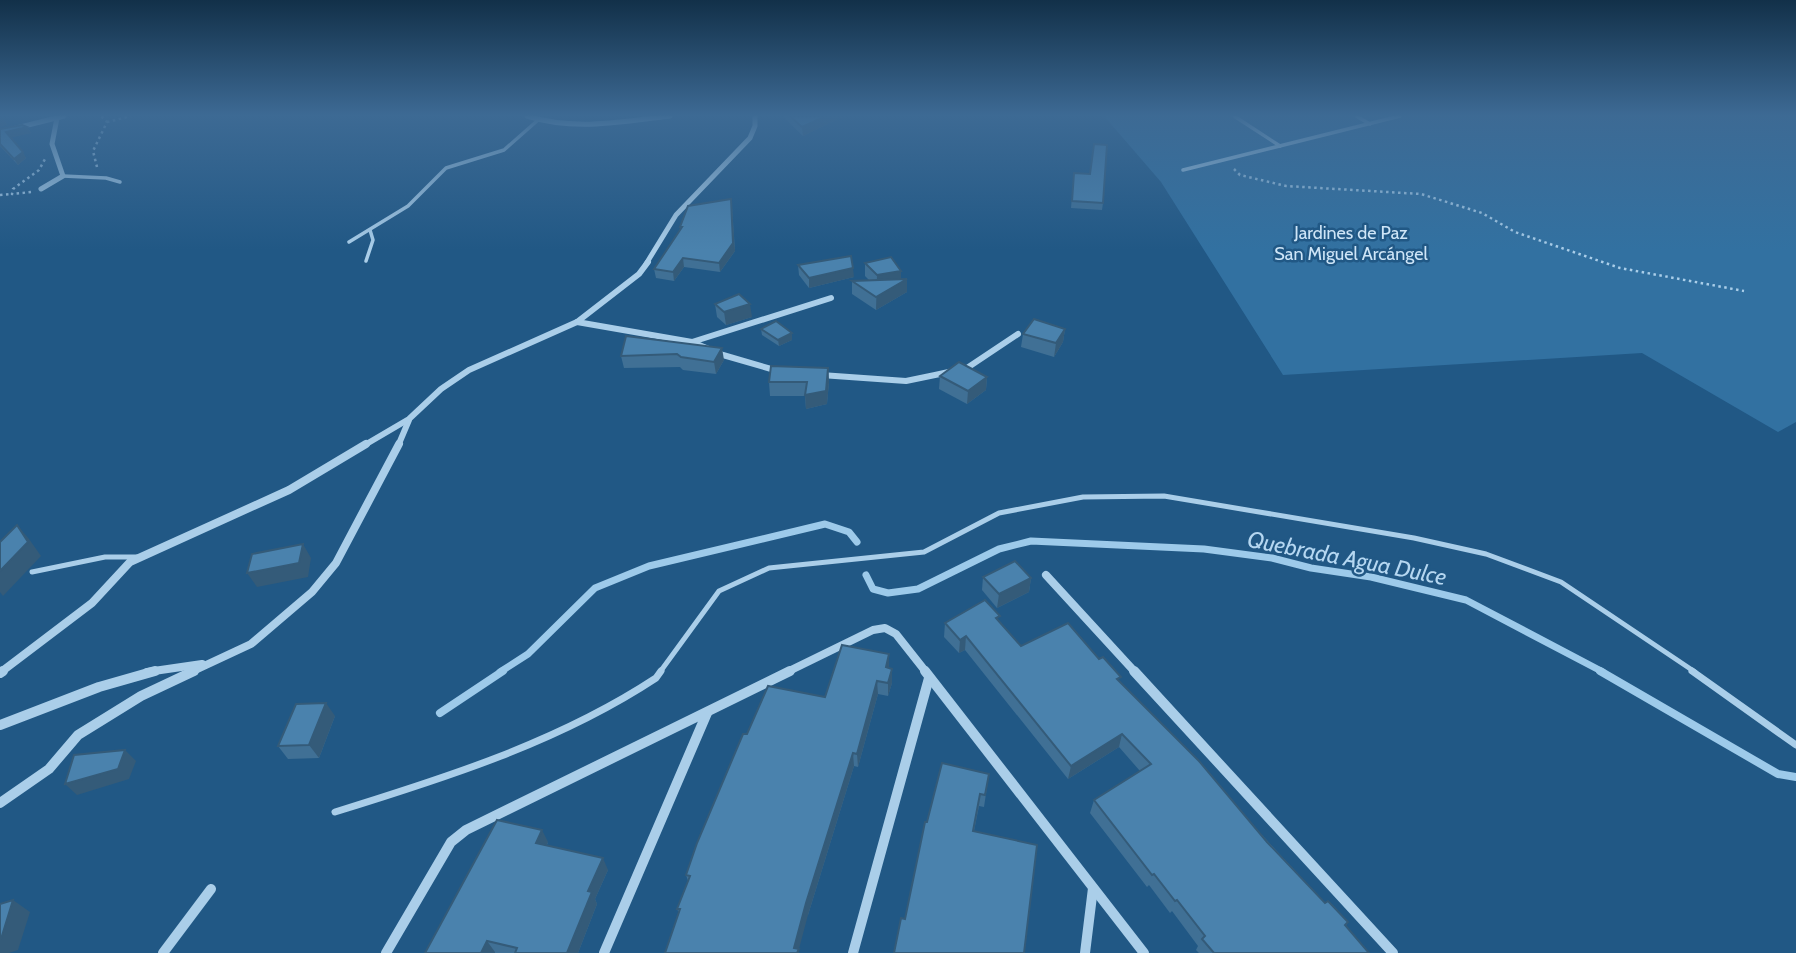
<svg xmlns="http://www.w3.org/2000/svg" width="1796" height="953" font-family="Cabin,sans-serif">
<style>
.green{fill:#3271a1}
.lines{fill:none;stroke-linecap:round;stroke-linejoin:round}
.stream-far1{stroke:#9dcaea;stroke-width:7}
.stream{stroke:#9dcaea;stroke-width:8}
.path{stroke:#aacee9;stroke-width:2.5;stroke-dasharray:2.5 3.5;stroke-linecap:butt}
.service-far2{stroke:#aacee9;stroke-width:3.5}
.service-far1{stroke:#aacee9;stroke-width:5}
.service{stroke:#aacee9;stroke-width:7}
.minor-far3{stroke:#aacee9;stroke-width:5}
.minor-far2{stroke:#aacee9;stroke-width:6}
.minor-far1{stroke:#aacee9;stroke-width:8}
.minor{stroke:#aacee9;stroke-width:10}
.wall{fill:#407095}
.shaded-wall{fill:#345b79}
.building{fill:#4a82ad;stroke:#345b79;stroke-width:2}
.labels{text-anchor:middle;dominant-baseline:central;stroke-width:5;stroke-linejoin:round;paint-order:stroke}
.far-park-label{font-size:18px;fill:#cee5f7;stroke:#215885}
.water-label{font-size:23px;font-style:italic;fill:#b5d7f1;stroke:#215885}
</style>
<rect width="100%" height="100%" fill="#215885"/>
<polygon class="green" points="1104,116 1796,116 1796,422 1778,432 1642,353 1283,375 1161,182"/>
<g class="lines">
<g class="stream-far1">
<polyline points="866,575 873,589 888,593 918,589 999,549 1031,541 1204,549 1272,558 1311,568 1371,577 1466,600 1603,672"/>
<polyline points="500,672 528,654 595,588 649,566 825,524 849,532 857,542"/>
</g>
<g class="stream">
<polyline points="1600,671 1778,774 1796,777"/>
<polyline points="440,713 503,671"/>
</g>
<g class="path">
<polyline points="107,122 131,116"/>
<polyline points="97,167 93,151 107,122 101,116"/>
<polyline points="1234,169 1240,175 1286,186 1421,194 1482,213 1515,232 1620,268 1744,291"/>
<polyline points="31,192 12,194 13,189 39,170 45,159"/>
<polyline points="0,195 12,194"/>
</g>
<g class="service-far2">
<polyline points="1234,116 1280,146"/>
<polyline points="1356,116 1370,124"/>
<polyline points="1183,170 1400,116"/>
<polyline points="63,176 106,178 120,182"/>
<polyline points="349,242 408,206 446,168 504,150 538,120"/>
<polyline points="366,261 373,240 370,230"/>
</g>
<g class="service-far1">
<polyline points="32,572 105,557 139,557"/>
<polyline points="660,672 719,591 769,568 924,552 999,513 1083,497 1164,496 1414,538 1486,554 1561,582 1695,672"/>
</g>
<g class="service">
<polyline points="1692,671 1796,745"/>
<path d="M335,812C445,778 559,742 656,678L661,671"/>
</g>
<g class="minor-far3">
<path d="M527,116C574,131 622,122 670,116"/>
<polyline points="0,132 64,116"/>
<polyline points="41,189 63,176 52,144 57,118"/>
<polyline points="646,264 676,215 750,138 755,126 755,116"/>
</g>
<g class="minor-far2">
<polyline points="577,322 692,342 831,298"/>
<polyline points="692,342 723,355 778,371"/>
<polyline points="821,375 906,381 935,375 967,368 1018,334"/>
<polyline points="363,446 409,419 441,389 469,370 577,322 639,274 648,262"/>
<polyline points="398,446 409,420"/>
</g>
<g class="minor-far1">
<polyline points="1046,575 1135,672"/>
<polyline points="1,672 92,603 130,562 289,490 366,444"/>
<polyline points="147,672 202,664"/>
<polyline points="191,672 251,644 312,592 336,563 399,444"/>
<polyline points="787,672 873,630 885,628 896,634 926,672"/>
</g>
<g class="minor">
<polyline points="925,671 1144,953"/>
<polyline points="1134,671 1393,953"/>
<polyline points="0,673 3,671"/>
<polyline points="0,725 99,687 155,671"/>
<polyline points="0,803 49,769 78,735 141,696 194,671"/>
<polyline points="163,953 211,889"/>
<polyline points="386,953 451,842 466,830 790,671"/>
<polyline points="604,953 707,713"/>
<polyline points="853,953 929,678"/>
<polyline points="1085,953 1093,888"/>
</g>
</g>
<g class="wall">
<polygon points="782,116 844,116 803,136"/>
<polygon points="27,127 31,133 11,137 26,158 18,165 0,146 0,129"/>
<polygon points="1074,173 1103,203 1102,210 1071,208"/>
<polygon points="732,207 735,251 720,272 684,267 674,281 656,278 654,269 680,230 680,227"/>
<polygon points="865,263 901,271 901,279 907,279 907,292 876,310 852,294 852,281 869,280 865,276"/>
<polygon points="798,265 854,277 809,288 799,275"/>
<polygon points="715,304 752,317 726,325 717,317"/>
<polygon points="761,329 792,333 792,340 779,346 762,335"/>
<polygon points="1065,329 1063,342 1054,357 1021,347 1023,334"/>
<polygon points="626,336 724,360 716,374 683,370 680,367 624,368 621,356"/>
<polygon points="828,368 829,382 827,404 806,409 805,396 770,396 769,382"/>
<polygon points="940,376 987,377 986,390 967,404 939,389"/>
<polygon points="983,577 1031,578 1029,592 997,608 982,590"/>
<polygon points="999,622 1021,646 1120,682 1325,903 1348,922 1346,926 1369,953 1199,953 1196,950 1198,946 1172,911 1170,913 1149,885 1147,887 1090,813 1094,800 1140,771 1119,747 1068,779 965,650 959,653 944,637 945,623"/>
<polygon points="889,668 892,669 892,683 888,696 878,694 858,767 854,766 808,915 679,913 677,909 688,881 686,875 747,734"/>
<polygon points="335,716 319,758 288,759 278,746"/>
<polygon points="989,774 984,807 979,806 974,831 905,919 927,822"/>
<polygon points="548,842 547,845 608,870 595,899 597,904 578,953 425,953"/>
</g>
<g class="shaded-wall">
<polygon points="826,116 844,116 803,136 802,127"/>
<polygon points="4,119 7,125 0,127 0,120"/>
<polygon points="27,127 31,133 10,138 6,132"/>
<polygon points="23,152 26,158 18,165 14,159"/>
<polygon points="731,199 735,251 720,272 719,263"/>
<polygon points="683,258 684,267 674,281 673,272"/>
<polygon points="853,268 854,277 809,288 809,278"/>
<polygon points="901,271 901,283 907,279 907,292 876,310 877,275"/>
<polygon points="750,304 752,317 726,325 724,312"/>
<polygon points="1065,329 1063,342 1054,357 1056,343"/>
<polygon points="792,333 792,340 779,346 778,340"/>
<polygon points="722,348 724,360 716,374 714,362"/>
<polygon points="828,368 829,382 827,404 806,409 805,395"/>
<polygon points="987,377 986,390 967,404 968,391"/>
<polygon points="17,525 29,539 41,556 3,596 0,592 0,571"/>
<polygon points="303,544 311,558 308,577 257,587 247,573"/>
<polygon points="1031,578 1029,592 997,608 999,594"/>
<polygon points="966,636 965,650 959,653 960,640"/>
<polygon points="889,654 889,668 886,681 886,667"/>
<polygon points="892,669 892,683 888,696 888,683"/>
<polygon points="877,681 878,694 858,767 857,754"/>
<polygon points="326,703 335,716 319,758 309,745"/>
<polygon points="1122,734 1119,747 1068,779 1071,766"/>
<polygon points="125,750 136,761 129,779 77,795 65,784"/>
<polygon points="853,753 854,766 808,915 799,949 799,953 795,953 794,948 806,903"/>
<polygon points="542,830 548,842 542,855 536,843"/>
<polygon points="603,858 608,870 595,899 597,904 578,953 567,953 588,891"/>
<polygon points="13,900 30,912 18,950 9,953 0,953 0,939"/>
<polygon points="487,941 495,952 495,953 481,953"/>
</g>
<g class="building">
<polygon points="790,116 826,116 802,127"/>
<polygon points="22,125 27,127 6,132 23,152 14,159 0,144 0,129"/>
<polygon points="1094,144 1107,145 1103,203 1072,201 1074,173 1090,174"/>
<polygon points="731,199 733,243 719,263 683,258 673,272 654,269 682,227 680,227 688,206"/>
<polygon points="851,256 853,268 809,278 798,265"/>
<polygon points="891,257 901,271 877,275 865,263"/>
<polygon points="907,279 876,297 852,281"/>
<polygon points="739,294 750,304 724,312 715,304"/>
<polygon points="1034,319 1065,329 1056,343 1023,334"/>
<polygon points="776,321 792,333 778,340 761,329"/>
<polygon points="626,336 722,348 714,362 681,357 677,354 621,356"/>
<polygon points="959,362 987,377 968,391 940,376"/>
<polygon points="771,366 828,368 826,391 805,395 807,382 769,382"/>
<polygon points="17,525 28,542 0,571 0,542"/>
<polygon points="303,544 299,563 247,573 252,554"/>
<polygon points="1015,561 1031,578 999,594 983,577"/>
<polygon points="985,600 1000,616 996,618 1021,646 1068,623 1099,659 1103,657 1121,677 1117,679 1199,761 1267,842 1325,903 1328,901 1348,922 1345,925 1369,953 1214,953 1202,939 1205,936 1177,900 1175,901 1154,874 1152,875 1094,800 1151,764 1122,734 1071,766 966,636 960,640 945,623"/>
<polygon points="842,645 889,654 886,667 892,669 888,683 877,681 857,754 853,753 806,903 794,948 799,949 797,953 665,953 680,909 677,909 690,876 686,875 697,843 743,734 747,734 768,686 825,697"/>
<polygon points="326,703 309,745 278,746 296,704"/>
<polygon points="125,750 118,769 65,784 74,755"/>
<polygon points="942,763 989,774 985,795 980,794 973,831 1037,845 1024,953 894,953 901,918 905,919 925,822 927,822"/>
<polygon points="497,820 542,830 536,843 603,858 588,891 592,892 567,953 515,953 517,948 487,941 481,953 425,953"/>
<polygon points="13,900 1,939 0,939 0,904"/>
</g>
<linearGradient id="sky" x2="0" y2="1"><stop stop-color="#123049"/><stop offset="0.46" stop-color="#3d6a94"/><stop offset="1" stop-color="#3d6a94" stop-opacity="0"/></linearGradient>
<rect width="1796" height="250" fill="url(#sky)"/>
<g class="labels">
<g class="far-park-label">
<text x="1351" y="233">Jardines de Paz<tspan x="1351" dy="21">San Miguel Arcángel</tspan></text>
</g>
<g class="water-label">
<text transform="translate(1347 558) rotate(11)">Quebrada Agua Dulce</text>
</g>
</g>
</svg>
